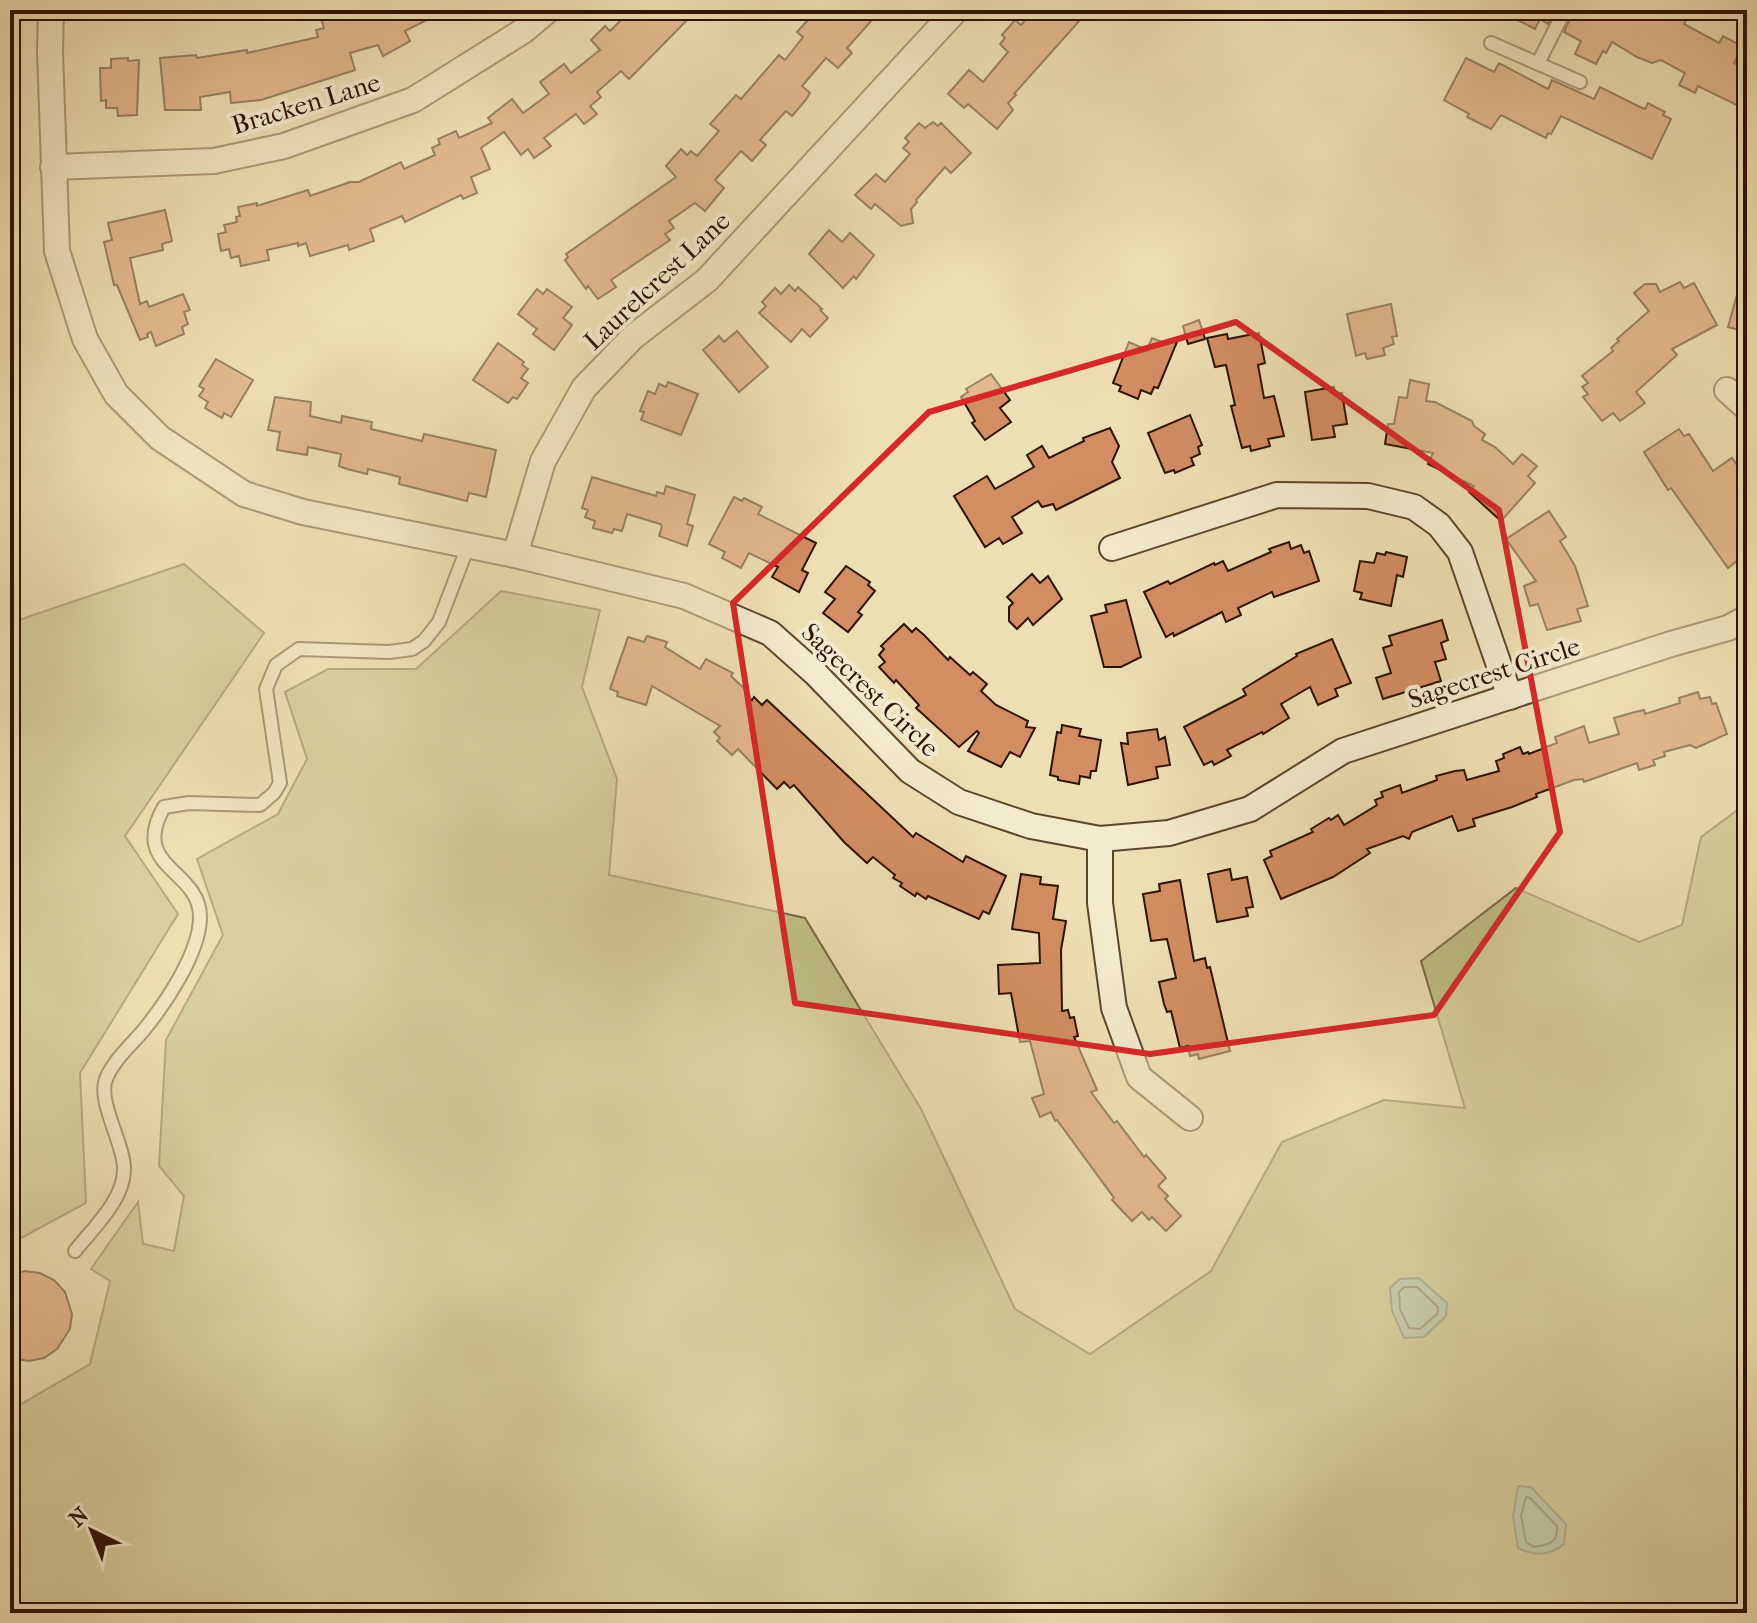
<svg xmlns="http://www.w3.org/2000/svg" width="1757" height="1623" font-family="'IM FELL French Canon',serif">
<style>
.green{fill:#c1bf87;stroke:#786844;stroke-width:2}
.water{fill:#99bdad;stroke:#6e7868;stroke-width:2}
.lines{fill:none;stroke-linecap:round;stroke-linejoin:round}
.shore{stroke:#646756;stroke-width:2}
.building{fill:#d38d63;stroke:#2e1100;stroke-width:2}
.lane-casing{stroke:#5e442c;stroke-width:16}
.street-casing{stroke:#5e442c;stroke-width:28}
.lane{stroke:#f4eacd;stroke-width:12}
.street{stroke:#f4eacd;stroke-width:24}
.marked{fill:none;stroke:#d62828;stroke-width:6;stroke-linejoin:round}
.labels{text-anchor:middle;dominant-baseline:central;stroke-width:8;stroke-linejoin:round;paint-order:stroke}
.street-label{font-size:26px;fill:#2e1100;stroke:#f4eacd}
</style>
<rect width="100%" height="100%" fill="#eedfb2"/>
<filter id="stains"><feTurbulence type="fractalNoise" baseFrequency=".0025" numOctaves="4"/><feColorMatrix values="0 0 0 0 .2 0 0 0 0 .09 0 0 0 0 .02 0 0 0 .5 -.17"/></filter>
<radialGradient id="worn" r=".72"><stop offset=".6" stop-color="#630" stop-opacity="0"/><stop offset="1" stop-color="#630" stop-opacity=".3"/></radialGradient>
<g class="green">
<polygon points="184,564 264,633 125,836 178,914 80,1073 86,1203 10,1244 10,623"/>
<polygon points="501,591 600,610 582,687 617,779 609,875 805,918 921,1109 1015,1309 1090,1354 1211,1271 1282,1142 1384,1100 1465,1108 1421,961 1516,888 1639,942 1682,925 1701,837 1747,803 1747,1613 10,1613 10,1398 21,1404 90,1364 110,1281 91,1269 138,1202 143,1244 174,1251 184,1196 159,1166 166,1040 223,935 197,859 278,814 307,759 285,692 328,669 416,669"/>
</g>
<g class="water">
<polygon points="1419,1278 1447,1303 1446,1316 1424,1337 1404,1338 1392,1311 1390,1288 1400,1279"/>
<path d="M1518,1486L1531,1487L1566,1524L1564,1544C1550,1556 1534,1556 1518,1548L1513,1516Z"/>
</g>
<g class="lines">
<g class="shore">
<polygon points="1404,1287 1417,1287 1438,1307 1438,1313 1420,1329 1409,1328 1400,1309 1399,1292"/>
<path d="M1526,1497L1530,1498L1557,1526C1558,1544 1549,1544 1534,1547L1526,1542L1521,1516Z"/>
</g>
</g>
<g class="building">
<polygon points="328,10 446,10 405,31 410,41 383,56 378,45 350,53 355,70 261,100 231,103 230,92 200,97 201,110 165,110 160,58 196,55 197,58 247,50 247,53 318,37 316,30 324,28 319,13"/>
<polygon points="631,10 697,10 629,79 621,71 597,92 601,97 590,106 597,114 584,124 576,114 544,138 551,146 534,158 528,149 521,155 504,132 481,148 490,169 471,177 477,193 463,199 461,195 405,222 402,216 370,229 374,241 349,250 348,245 310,256 306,243 298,246 298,243 267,250 269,260 241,266 239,256 231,258 229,249 221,251 218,234 226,232 224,225 237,222 236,217 240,216 238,207 257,203 257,206 308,190 310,196 350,182 359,182 401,162 404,169 435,155 432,148 440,144 438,139 456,131 459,138 492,123 488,118 512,99 523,113 549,94 540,82 564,64 571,73 600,50 591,40 605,26 610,31"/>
<polygon points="817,10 881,10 847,48 852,53 838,68 826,58 802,86 810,93 805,101 792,116 786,111 760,140 766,145 752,161 741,151 715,180 724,188 705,211 695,203 669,221 674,228 665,234 670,240 611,280 616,287 598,299 588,286 586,289 565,260 568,257 566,254 676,177 666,166 681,149 687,155 691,151 697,156 719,131 710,124 736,95 741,99 779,55 785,60 803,37 797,32"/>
<polygon points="1034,10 1089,10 1014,94 1016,95 1008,103 1013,110 997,129 968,104 964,108 948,94 969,70 983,82 1008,52 1000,44 1005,38 1002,35 1015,20 1021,25"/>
<polygon points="1498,10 1555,10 1548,24 1540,19 1535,29"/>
<polygon points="1574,10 1678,10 1688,16 1684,24 1719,43 1723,36 1742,46 1734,63 1747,70 1747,110 1698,86 1695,93 1679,85 1685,73 1661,60 1652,63 1637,57 1612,42 1606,53 1603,51 1596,64 1575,54 1581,41 1564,32"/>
<polygon points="128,58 128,61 139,60 137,115 118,116 117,108 106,108 106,100 101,101 100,68 111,68 111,59"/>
<polygon points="1466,58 1494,72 1499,63 1548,89 1552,80 1594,99 1600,87 1640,107 1645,109 1648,103 1665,112 1663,115 1671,119 1652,159 1561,116 1551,134 1548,133 1546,138 1501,115 1491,129 1467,117 1469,114 1444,100"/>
<polygon points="933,122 938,126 941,123 971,153 951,173 945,167 916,200 917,202 911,209 913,223 901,226 875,204 871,209 855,195 876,174 885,182 910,154 903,148 909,142 905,138 919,123 925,128"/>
<polygon points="165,210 172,241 162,244 163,250 130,258 140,304 147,301 149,307 183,294 190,310 184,312 188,324 182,327 184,334 156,346 151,332 147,334 148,337 140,340 117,285 114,285 104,242 112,240 108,223"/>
<polygon points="829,230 842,242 850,233 874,255 856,279 854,276 843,288 809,254"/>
<polygon points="1742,277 1747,278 1747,332 1728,327"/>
<polygon points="1680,282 1684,288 1694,283 1717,325 1672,349 1677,355 1636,392 1645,403 1620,421 1613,413 1602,421 1583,397 1588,394 1582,387 1588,383 1582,376 1613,351 1611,348 1619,341 1617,339 1649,311 1634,293 1645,284 1656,284 1660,292"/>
<polygon points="789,285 795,291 798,287 822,309 820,310 828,318 810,337 802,329 791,342 759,313 766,306 762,302 775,288 781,294"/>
<polygon points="537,289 543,294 547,289 572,307 563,318 572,325 554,350 533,334 537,329 518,314"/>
<polygon points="1391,304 1397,336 1392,337 1394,344 1383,348 1385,355 1367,359 1365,353 1356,356 1347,314"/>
<polygon points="1199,320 1205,339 1188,344 1183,326"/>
<polygon points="737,331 768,367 739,392 703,350 719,336 724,342"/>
<polygon points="1259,333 1265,363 1258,365 1264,398 1274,396 1284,436 1268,439 1270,446 1251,451 1250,446 1242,448 1231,406 1235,405 1226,365 1215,367 1207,338 1227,334 1228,339"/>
<polygon points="1179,337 1158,388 1154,387 1151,394 1141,390 1138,399 1119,391 1121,386 1113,383 1129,342 1147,350 1152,338 1162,342"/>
<polygon points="498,343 524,362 522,365 528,369 521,378 528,383 517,399 513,397 508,403 473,380"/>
<polygon points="216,359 253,380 231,417 224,413 222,418 205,408 208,402 199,396 204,389 199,386"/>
<polygon points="991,374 1010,400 1000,408 1011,422 985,440 972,423 975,421 961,397 968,392 966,389"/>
<polygon points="1410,380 1429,384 1426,401 1435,402 1472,421 1474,426 1485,434 1482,440 1495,447 1513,464 1522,454 1537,466 1528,476 1535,483 1501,521 1469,492 1474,486 1428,464 1433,453 1385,444 1388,424 1394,424 1399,397 1407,398"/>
<polygon points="668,382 698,394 681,435 641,420 644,412 640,411 648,391 655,394 659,384 666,387"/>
<polygon points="1334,387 1335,394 1342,393 1347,424 1333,426 1335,437 1312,440 1305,392"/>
<polygon points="275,397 311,402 310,416 341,423 342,416 372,422 371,429 422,441 424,434 496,450 486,497 469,493 467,501 399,484 400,477 368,469 367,474 347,469 339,466 341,454 308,447 307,455 277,450 280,432 268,430"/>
<polygon points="1190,415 1202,445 1198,447 1200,454 1191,458 1194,465 1175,473 1174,470 1165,473 1148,433"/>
<polygon points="1110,428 1119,446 1112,462 1120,478 1056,510 1053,504 1042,507 1038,501 1012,517 1022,533 1003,544 999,538 985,547 954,496 987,476 995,489 1034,467 1027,455 1042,446 1049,458 1084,441 1083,438"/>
<polygon points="1679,429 1684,436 1689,434 1713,471 1732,458 1747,479 1747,575 1737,561 1728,568 1671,488 1668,490 1644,452"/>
<polygon points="592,477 656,496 657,492 664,494 666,486 695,495 687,524 693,526 687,546 659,536 662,526 660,524 627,514 622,531 614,529 612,533 593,528 595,521 585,517 588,510 582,508"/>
<polygon points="734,497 742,501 744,498 762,507 758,514 816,543 802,570 808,573 799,592 772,577 778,567 749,553 741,568 722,558 725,552 709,544"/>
<polygon points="1549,511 1566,537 1560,541 1575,566 1588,606 1577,609 1581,621 1547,630 1538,604 1530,606 1524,586 1536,581 1506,539"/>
<polygon points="1289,542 1291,549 1301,545 1304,553 1309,551 1319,581 1274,597 1272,592 1238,608 1241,615 1226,622 1222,612 1174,636 1173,633 1166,637 1144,592 1168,581 1170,584 1214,563 1215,565 1223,561 1228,571 1271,552 1269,549"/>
<polygon points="1386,552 1407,557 1403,577 1397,575 1391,606 1360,599 1362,593 1354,591 1360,561 1374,563 1377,553 1385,555"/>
<polygon points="846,566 870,582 868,585 875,591 858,612 862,615 848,632 823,613 835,599 825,592"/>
<polygon points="1032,574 1040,583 1048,576 1062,599 1033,625 1028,618 1017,629 1009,621 1009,607 1013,603 1007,597"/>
<polygon points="1126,600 1141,657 1121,667 1104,667 1091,616 1107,612 1105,605"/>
<polygon points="1442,620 1448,640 1441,643 1446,659 1435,662 1441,681 1383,699 1376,678 1391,673 1383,648 1392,645 1389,636"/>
<polygon points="904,624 912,632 916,628 924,635 948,660 950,657 970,675 973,672 987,684 981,691 996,705 1028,721 1026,727 1035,728 1020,757 1010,752 1001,767 968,751 979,733 977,731 959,747 916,708 919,705 896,680 894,683 879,667 885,662 879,655 884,649 881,646"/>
<polygon points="647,636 667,642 665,647 700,669 706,659 733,673 731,676 748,692 746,696 752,700 754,697 762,705 767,700 913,837 916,833 963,862 966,856 1006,876 989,914 983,911 979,919 928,896 926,899 917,893 915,896 900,886 902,883 893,878 895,875 873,857 867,863 844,842 794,785 790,788 784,782 777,789 738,749 732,755 717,741 720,738 714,732 720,726 652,686 646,705 617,696 618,692 610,689 628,637 644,642"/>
<polygon points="1332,639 1351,683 1335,689 1338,696 1318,705 1310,687 1281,704 1289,718 1263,734 1262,732 1227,750 1231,756 1214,765 1212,761 1204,765 1184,727 1246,695 1243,689 1297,656 1296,654"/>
<polygon points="1698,692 1700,699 1710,697 1712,704 1716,703 1727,734 1696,748 1690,745 1664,752 1665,756 1653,760 1655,765 1639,770 1637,763 1584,782 1583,779 1574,780 1536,794 1537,797 1512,807 1473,819 1475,826 1458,831 1452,816 1412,832 1409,839 1403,836 1367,849 1370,853 1333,877 1281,899 1264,860 1272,856 1270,851 1313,832 1311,829 1329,818 1331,820 1338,815 1344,825 1377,805 1375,800 1383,797 1381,792 1400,785 1402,793 1437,780 1436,776 1455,771 1464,770 1467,780 1499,771 1496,761 1504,758 1503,754 1520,747 1523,754 1528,752 1529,754 1557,743 1555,737 1584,726 1589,743 1619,734 1614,718 1635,712 1644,710 1645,714 1680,703 1679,698"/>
<polygon points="1062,725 1081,729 1079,736 1101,740 1096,771 1091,771 1090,778 1080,776 1079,784 1058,780 1058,777 1050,775 1057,732 1061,733"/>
<polygon points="1157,729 1159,740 1165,737 1170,765 1156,767 1158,778 1128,785 1121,743 1128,744 1127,733"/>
<polygon points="1230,869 1232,880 1247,877 1253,907 1246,908 1248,916 1217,922 1208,874"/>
<polygon points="1021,874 1041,877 1040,884 1058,886 1053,919 1066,921 1061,950 1062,1011 1068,1010 1070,1018 1074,1017 1078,1036 1074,1037 1097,1090 1091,1092 1114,1123 1117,1121 1144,1157 1146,1155 1166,1178 1158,1186 1168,1196 1165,1199 1181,1216 1166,1231 1152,1217 1149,1220 1142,1212 1132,1221 1112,1200 1114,1198 1057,1120 1055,1121 1051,1112 1040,1117 1032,1098 1044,1094 1030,1041 1020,1042 1011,993 999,994 998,965 1040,963 1039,933 1012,929"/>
<polygon points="1180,880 1194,961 1205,958 1207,968 1210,967 1230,1051 1199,1059 1198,1054 1190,1056 1188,1046 1180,1048 1171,1011 1167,1012 1164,1004 1159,982 1176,978 1167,939 1151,941 1143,894 1160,891 1159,884"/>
<polygon points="25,1271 40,1273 54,1280 65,1292 72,1314 70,1329 57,1349 44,1358 29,1361 10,1358 10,1274"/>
</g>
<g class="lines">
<g class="lane-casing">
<g id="lane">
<polyline points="1491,43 1580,82"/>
<polyline points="1538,63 1565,10"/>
<path d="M75,1251C93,1228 125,1199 124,1168C124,1144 97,1101 106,1079C113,1061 130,1046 143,1031C165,1004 200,953 200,917C200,869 129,868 164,807L189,803L260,805L274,793L280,783L266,689L276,665L299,649L389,652L412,649L424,641L439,622L468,546"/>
</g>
</g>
<g class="street-casing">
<g id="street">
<polyline points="51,10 50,52 57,251 85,339 116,394 160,438 244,494 303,512 515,555 684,596 770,633 815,673 910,771 959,802 1031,826 1100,839 1169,833 1250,809 1343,751 1671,644 1728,628 1747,618"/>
<polyline points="53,167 214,161 284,146 413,100 523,31 548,10"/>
<polyline points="1727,390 1747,408"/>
<polyline points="1112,548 1277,495 1368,496 1414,507 1439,525 1460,552 1510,697"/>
<polyline points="515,555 543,461 584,388 633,337 707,280 956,10"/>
<polyline points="1100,839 1100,903 1114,1008 1139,1077 1190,1118"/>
</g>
</g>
<use href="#lane" class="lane"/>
<use href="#street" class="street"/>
</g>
<path d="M0 0H1757V1623H0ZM1236,322L1499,510L1560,832L1434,1015L1150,1054L795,1003L733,603L929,412Z" fill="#eedfb2" fill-opacity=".55" fill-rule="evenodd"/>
<path class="marked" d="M1236,322L1499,510L1560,832L1434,1015L1150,1054L795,1003L733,603L929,412Z"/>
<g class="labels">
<g class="street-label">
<text transform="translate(306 104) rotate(-17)">Bracken Lane</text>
<text transform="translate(657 281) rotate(-43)">Laurelcrest Lane</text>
<text transform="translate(1494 673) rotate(-18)">Sagecrest Circle</text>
<text transform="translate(870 690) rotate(44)">Sagecrest Circle</text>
</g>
</g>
<rect width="1757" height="1623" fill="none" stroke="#eedfb2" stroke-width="40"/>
<rect x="12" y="12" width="1733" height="1599" fill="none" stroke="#2e1100" stroke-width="4"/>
<rect x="20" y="20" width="1717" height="1583" fill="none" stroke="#2e1100" stroke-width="2"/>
<g transform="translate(92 1531) rotate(317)" stroke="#f4eacd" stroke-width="6" paint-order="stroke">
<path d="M0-6L14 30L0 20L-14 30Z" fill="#2e1100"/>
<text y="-12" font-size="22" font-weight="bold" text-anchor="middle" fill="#2e1100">N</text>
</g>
<rect width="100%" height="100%" filter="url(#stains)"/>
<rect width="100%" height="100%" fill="url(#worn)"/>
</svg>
